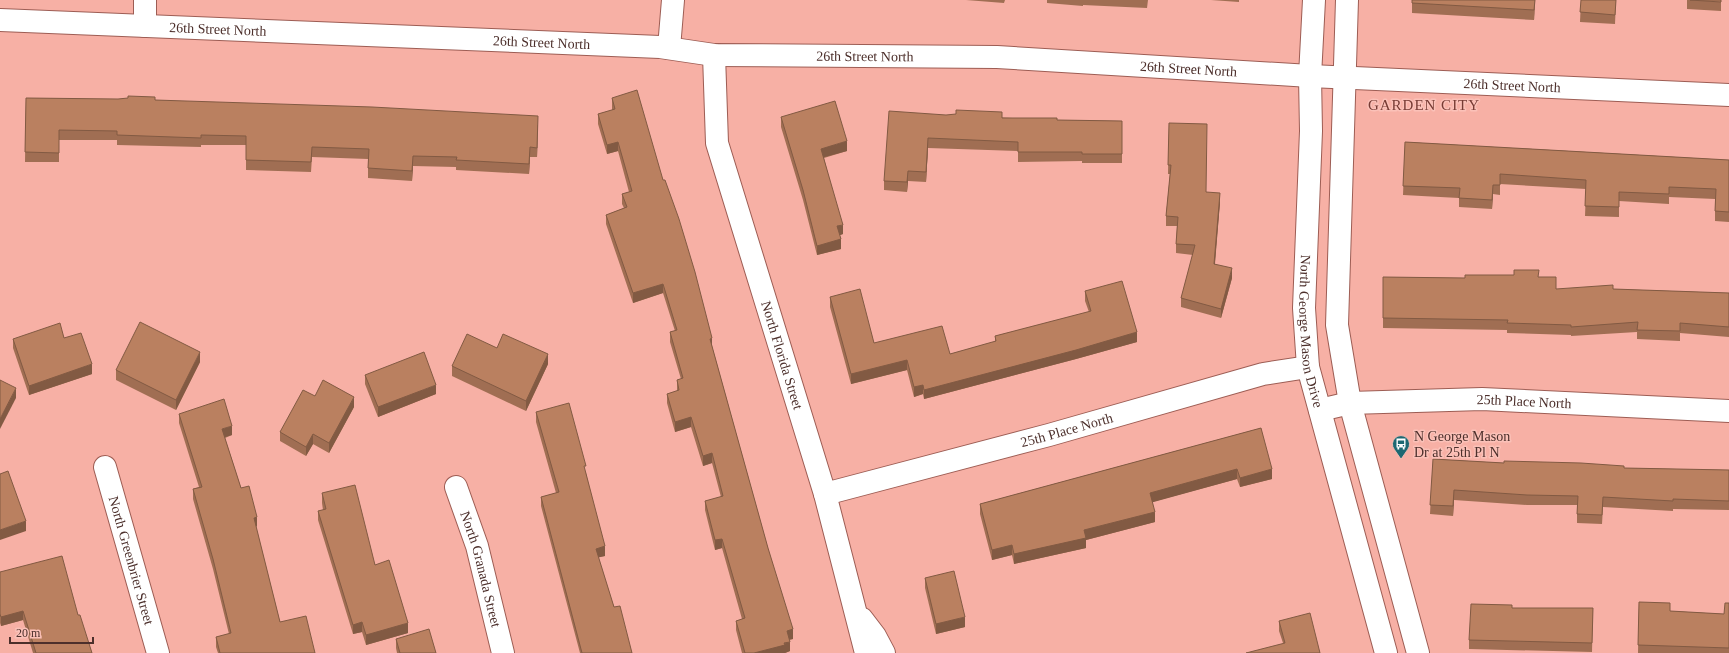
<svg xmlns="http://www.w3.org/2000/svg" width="1729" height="653" font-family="Georgia,serif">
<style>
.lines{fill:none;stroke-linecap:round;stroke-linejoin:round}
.minor-casing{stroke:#9d5d54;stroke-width:24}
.tertiary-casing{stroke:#9d5d54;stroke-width:24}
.minor{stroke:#fff;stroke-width:22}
.tertiary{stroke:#fff;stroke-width:22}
.wall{fill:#a06e53}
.shaded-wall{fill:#825a43}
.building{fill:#ba8060;stroke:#825a43}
.labels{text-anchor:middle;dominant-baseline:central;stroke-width:3;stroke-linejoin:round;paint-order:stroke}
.street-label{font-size:14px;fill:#4c2f2b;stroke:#fbc1b8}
.poi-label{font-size:14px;fill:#4c2f2b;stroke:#fbc1b8;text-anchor:start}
.neighbourhood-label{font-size:15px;letter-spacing:1px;fill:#773b34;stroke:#fbc1b8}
</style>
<rect width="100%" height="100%" fill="#f7b0a5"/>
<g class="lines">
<g class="minor-casing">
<g id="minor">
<polyline points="145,0 145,26"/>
<path id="s1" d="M0,20L660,47L714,55L997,57L1310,76L1729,95"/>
<polyline points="669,48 673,0"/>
<path id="s2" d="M714,55L717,143L825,494L866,653"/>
<path id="s3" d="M1320,410L1350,403L1482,399L1729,411"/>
<path id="s4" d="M105,467L158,653"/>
<path id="s5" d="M456,487L477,546L503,653"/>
<path id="s6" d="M825,494L1049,435L1263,374L1308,367"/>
<polyline points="862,619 875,636 884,653"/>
</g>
</g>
<g class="tertiary-casing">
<g id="tertiary">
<path id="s7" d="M1314,0L1310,76L1311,131L1304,308L1308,367L1386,653"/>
<polyline points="1347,0 1337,325 1350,403 1418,653"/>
</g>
</g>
<use href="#minor" class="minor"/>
<use href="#tertiary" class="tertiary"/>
</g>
<g class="wall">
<polygon points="966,0 1005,0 1004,3"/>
<polygon points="1047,0 1148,0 1147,8 1083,5 1083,6 1047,3"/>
<polygon points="1211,0 1239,0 1239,2"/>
<polygon points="1412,0 1535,0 1534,20 1412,13"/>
<polygon points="1581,0 1616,0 1615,24 1580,22"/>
<polygon points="1687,0 1721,0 1721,11 1687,9"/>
<polygon points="26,98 155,100 538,125 537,157 530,157 529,174 456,170 456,167 413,166 412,181 368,178 368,159 312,157 311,172 246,170 246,145 201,145 201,147 117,145 117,140 59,140 59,162 25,162"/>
<polygon points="612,98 663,180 712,346 793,639 789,640 790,651 785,653 742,653 736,630 736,621 742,619 722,548 715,550 705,510 705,501 721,497 712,463 703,466 691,427 675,432 667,403 667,394 677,391 677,380 681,379 670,342 670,332 675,331 663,293 633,303 606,224 606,215 624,208 622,204 622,194 629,192 618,151 607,154 598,124 598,114 612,110"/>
<polygon points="946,115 1057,120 1122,121 1122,163 1082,163 1082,161 1018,162 1018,151 928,148 926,182 908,181 907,192 884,190 884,181"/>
<polygon points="781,117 847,151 824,158 843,234 840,235 841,249 817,255 803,200 781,127"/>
<polygon points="1169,123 1206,192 1220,202 1215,264 1232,278 1221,318 1181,307 1181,298 1193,255 1176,253 1176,244 1177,226 1166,226 1166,216 1170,174 1168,174"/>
<polygon points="1405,142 1729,160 1729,222 1715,221 1715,199 1669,197 1669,204 1619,201 1619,217 1585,216 1586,189 1500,184 1500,195 1493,194 1492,209 1459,207 1459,198 1403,195"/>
<polygon points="1383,277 1465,278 1556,289 1613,289 1729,293 1729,337 1680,333 1680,341 1637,339 1637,332 1571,336 1571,335 1507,333 1507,330 1383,328"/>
<polygon points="1085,291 1137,342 1076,359 924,399 923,394 914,397 907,370 851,384 830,307 830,297 874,343 950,354 995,342 995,336 1089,312 1085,301"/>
<polygon points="64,338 92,374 29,395 13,348 13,339"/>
<polygon points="497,348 548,364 526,411 452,376 452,366"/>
<polygon points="200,362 176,410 116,380 116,370"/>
<polygon points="365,375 436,394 378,417 365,384"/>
<polygon points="315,396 354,407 329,453 313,444 306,456 280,441 280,432"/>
<polygon points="536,412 586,473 605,556 598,557 614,607 632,653 580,653 541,506 541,497 556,493 536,422"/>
<polygon points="179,414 232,435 225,438 241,488 257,526 256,527 280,622 315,653 218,653 216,647 216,637 229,634 213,569 193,499 193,489 199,487 179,423"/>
<polygon points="1261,428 1272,479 1240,487 1237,479 1152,502 1155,522 1086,540 1086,548 1014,564 1012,555 992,560 980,514 980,504"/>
<polygon points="1433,459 1504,463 1624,468 1729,470 1729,510 1673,509 1673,511 1603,507 1602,524 1577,523 1577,505 1527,505 1454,500 1453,516 1430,514"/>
<polygon points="322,493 375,565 408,633 366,645 362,632 353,634 318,520 318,511 323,510 322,503"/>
<polygon points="0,572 78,615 92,653 33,653 23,620 1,626 0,623"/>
<polygon points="925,578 965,627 936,634 925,588"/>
<polygon points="1639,602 1670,611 1724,614 1729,603 1729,653 1638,653"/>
<polygon points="1593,608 1592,652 1469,649 1469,640"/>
<polygon points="1279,621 1320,653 1283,643 1279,631"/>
<polygon points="396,639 436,653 397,653 396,648"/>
</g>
<g class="shaded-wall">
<polygon points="1535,0 1534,20 1534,10"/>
<polygon points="538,116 538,125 537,157 537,148"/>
<polygon points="928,138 928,148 926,182 926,172"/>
<polygon points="847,141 847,151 821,158 821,149"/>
<polygon points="618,142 618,151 607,154 607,145"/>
<polygon points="530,147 530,157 529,174 529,164"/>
<polygon points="413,156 413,166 412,181 412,171"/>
<polygon points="908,171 908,181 907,192 907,182"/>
<polygon points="1493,185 1493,194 1492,209 1492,200"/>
<polygon points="1220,193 1220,202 1214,273 1214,264"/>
<polygon points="843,225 843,234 837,236 837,226"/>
<polygon points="841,239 841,249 817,255 817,246"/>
<polygon points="1232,268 1232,278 1221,318 1221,309"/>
<polygon points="663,284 663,293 633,303 633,293"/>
<polygon points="1137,332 1137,342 1076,359 924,399 924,390"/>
<polygon points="712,338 712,348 710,339"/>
<polygon points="200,352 200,362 176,410 176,400"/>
<polygon points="548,354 548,364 526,411 526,401"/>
<polygon points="907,360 907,370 851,384 851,374"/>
<polygon points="92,364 92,374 29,395 29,386"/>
<polygon points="436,385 436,394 378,417 378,407"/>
<polygon points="923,385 923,394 914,397 914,387"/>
<polygon points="16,388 16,398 0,429 0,419"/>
<polygon points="354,397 354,407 329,453 329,443"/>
<polygon points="691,417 691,427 675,432 675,422"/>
<polygon points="232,426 232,435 222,438 222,429"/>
<polygon points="313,434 313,444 306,456 306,447"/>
<polygon points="712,453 712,463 703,466 703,456"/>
<polygon points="1237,469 1237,479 1150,503 1150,493"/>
<polygon points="1272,469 1272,479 1240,487 1240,478"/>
<polygon points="1454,490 1454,500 1453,516 1453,506"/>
<polygon points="1155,512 1155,522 1086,540 1086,548 1014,564 1014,554 1084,530"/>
<polygon points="257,517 257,526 254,527 254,518"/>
<polygon points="26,521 26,531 0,540 0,530"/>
<polygon points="722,539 722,548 715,550 715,540"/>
<polygon points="1012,545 1012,555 992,560 992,550"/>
<polygon points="605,546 605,556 596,558 596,549"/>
<polygon points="23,611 23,620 1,626 1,617"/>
<polygon points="965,617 965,627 936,634 936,624"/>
<polygon points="362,622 362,632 353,634 353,625"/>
<polygon points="408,623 408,633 366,645 366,635"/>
<polygon points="793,629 793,639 787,640 787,631"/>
<polygon points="790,642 790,651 785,653 754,653"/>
</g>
<g class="building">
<polygon points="1412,0 1535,0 1534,10 1412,3"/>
<polygon points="1581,0 1616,0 1615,15 1580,12"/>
<polygon points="1690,0 1721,0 1721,2"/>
<polygon points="637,90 663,180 665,180 679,219 695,272 712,338 710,339 768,548 793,629 787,631 790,642 784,643 785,645 754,653 745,653 736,621 745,618 722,539 715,540 705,501 723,496 712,453 703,456 691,417 675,422 667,394 679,390 677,380 683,378 670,332 677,330 663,284 633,293 606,215 627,207 622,194 632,191 618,142 607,145 598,114 615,109 612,98"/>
<polygon points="128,96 155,97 155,100 372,107 538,116 537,148 530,147 529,164 456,160 457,157 413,156 412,171 368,168 369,149 312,147 311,162 246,160 246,136 201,135 201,138 117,135 117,131 59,130 59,153 25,152 26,98 118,99 128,98"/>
<polygon points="835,101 847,141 821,149 843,225 837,226 841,239 817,246 803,190 781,117"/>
<polygon points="956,110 1002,112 1002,118 1057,118 1057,120 1122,121 1122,154 1082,154 1082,152 1018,152 1018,142 928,138 926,172 908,171 907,182 884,181 889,111 946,115 956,114"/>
<polygon points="1169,123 1207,124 1206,192 1220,193 1214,264 1232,268 1221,309 1181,298 1195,245 1176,244 1178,217 1166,216 1171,165 1168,165"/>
<polygon points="1405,142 1729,160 1729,212 1715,211 1716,189 1669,187 1669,194 1619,192 1619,207 1585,206 1586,180 1500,174 1500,185 1493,185 1492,200 1459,198 1460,188 1403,186"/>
<polygon points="1514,270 1539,270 1538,277 1556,277 1556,289 1613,285 1613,289 1729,293 1729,327 1680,323 1680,331 1637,330 1638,322 1571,327 1571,325 1507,323 1508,320 1383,318 1383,277 1465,278 1465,275 1514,275"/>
<polygon points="1122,281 1137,332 1076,350 924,390 923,385 914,387 907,360 851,374 830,297 860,289 874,343 942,326 950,354 996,341 995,336 1091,311 1085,291"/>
<polygon points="140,322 200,352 176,400 116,370"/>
<polygon points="60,323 64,338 81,333 92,364 29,386 13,339"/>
<polygon points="467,334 497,348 503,334 548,354 526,401 452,366"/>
<polygon points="424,352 436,385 378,407 365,375"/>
<polygon points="0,380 16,388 0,419"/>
<polygon points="323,380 354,397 329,443 313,434 306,447 280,432 303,390 315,396"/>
<polygon points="224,399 232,426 222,429 241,488 249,486 257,517 254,518 280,622 306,616 315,653 220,653 216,637 231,633 213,559 193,489 202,487 179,414"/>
<polygon points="569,403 586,466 584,466 605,546 596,549 614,607 620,606 632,653 582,653 541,497 559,492 536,412"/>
<polygon points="1261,428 1272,469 1240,478 1237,469 1150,493 1155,512 1084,530 1086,538 1014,554 1012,545 992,550 980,504"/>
<polygon points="1433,459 1504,463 1504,461 1581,463 1624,466 1624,468 1729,470 1729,501 1673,499 1673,501 1603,497 1602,515 1577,514 1578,496 1527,495 1454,490 1453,506 1430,505"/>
<polygon points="8,471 26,521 0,530 0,474"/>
<polygon points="355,485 375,565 389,560 408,623 366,635 362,622 353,625 318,511 326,509 322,493"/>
<polygon points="62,556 78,615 80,615 92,653 36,653 23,611 1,617 0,614 0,572"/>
<polygon points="954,571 965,617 936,624 925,578"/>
<polygon points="1639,602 1670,603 1670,611 1724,614 1725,603 1729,603 1729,648 1638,645"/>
<polygon points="1471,604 1512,605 1512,608 1593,608 1592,643 1469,640"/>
<polygon points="1310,613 1320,653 1246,653 1285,643 1279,621"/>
<polygon points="429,629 436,653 400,653 396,639"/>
</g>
<defs>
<g id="bus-pin" transform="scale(0.9)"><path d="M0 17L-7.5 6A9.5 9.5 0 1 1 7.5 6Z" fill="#1d6872" stroke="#fbc1b8"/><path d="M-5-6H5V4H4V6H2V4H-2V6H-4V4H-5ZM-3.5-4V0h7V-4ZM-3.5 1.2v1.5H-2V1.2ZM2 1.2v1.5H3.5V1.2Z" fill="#fff"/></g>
</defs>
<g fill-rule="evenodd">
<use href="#bus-pin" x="1401" y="444"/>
</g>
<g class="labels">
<g class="street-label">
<text stroke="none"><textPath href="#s1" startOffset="218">26th Street North</textPath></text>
<text stroke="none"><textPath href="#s1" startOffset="542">26th Street North</textPath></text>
<text stroke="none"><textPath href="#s1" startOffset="866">26th Street North</textPath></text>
<text stroke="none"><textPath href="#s1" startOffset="1190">26th Street North</textPath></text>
<text stroke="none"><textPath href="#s1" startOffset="1514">26th Street North</textPath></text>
<text stroke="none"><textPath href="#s7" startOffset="332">North George Mason Drive</textPath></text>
<text stroke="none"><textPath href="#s2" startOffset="310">North Florida Street</textPath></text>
<text stroke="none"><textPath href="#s3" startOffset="205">25th Place North</textPath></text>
<text stroke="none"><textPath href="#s6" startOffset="250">25th Place North</textPath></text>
<text stroke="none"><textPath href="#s4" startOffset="97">North Greenbrier Street</textPath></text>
<text stroke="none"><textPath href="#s5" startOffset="86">North Granada Street</textPath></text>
</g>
<g class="poi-label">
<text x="1414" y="436">N George Mason<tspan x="1414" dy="16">Dr at 25th Pl N</tspan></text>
</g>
<g class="neighbourhood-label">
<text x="1424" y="105">GARDEN CITY</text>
</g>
</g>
<path d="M10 637v6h83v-6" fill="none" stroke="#4c2f2b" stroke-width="2"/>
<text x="16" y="637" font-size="12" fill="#4c2f2b" stroke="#fbc1b8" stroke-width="3" paint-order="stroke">20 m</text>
</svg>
